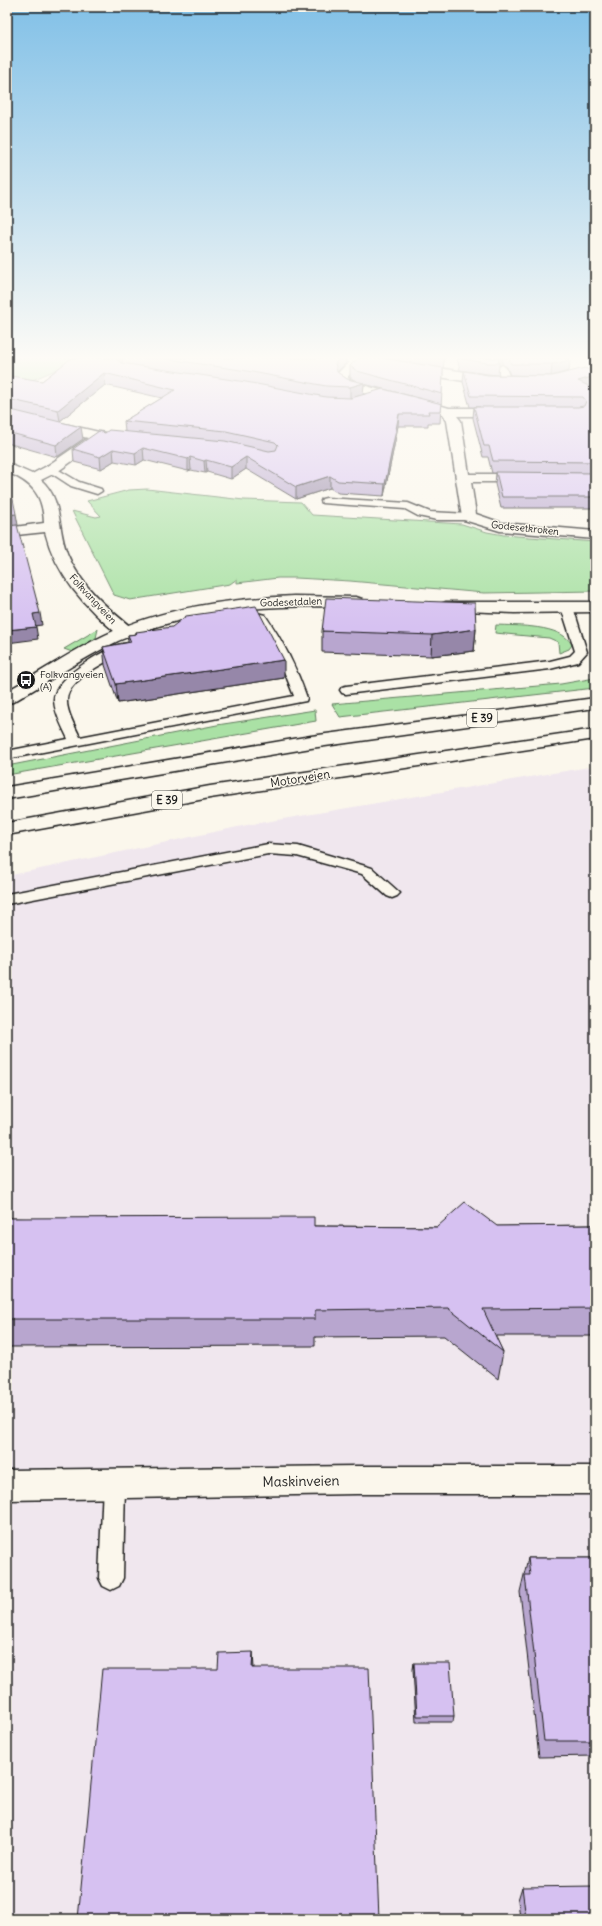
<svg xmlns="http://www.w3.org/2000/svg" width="602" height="1926" font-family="Delius,sans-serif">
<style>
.built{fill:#f0e7ee}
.green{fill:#aae1a5;stroke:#637e60}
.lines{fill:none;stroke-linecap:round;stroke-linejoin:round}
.lane-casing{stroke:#1c1c1c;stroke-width:3}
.street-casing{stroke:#1c1c1c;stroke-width:3}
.secondary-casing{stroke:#1c1c1c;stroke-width:3}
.highway-casing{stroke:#1c1c1c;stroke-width:3}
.lane{fill:#fbf7ec;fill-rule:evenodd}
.street{fill:#fbf7ec;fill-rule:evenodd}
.secondary{fill:#fbf7ec;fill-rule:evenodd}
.highway{fill:#fbf7ec;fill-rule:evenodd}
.wall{fill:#b8a6cf;stroke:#1c1c1c;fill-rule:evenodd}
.shaded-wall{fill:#9687a9;stroke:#1c1c1c}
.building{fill:#d6c1f1;stroke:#1c1c1c}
.labels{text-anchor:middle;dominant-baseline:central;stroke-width:3;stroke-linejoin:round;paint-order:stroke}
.far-street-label{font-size:10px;fill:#1c1c1c;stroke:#fbf7ec}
.far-poi-label{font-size:10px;fill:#1c1c1c;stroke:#fbf7ec;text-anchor:start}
.shield{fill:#fbf7ec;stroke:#5f5e5a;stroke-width:1}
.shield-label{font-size:11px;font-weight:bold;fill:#1c1c1c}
.street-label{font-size:12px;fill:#1c1c1c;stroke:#fbf7ec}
.near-street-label{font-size:14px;fill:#1c1c1c;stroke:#fbf7ec}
</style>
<rect width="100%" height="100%" fill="#fbf7ec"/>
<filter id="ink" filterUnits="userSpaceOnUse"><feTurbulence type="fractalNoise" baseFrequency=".025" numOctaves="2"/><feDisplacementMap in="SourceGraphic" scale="8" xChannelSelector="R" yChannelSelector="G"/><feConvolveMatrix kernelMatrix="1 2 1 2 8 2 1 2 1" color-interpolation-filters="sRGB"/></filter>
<g filter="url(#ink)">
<polygon class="built" points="595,766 595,1919 7,1919 7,876 247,825"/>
<g class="green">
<polygon points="7,358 83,358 7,391"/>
<polygon points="147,489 244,500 301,502 312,515 462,524 487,532 504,535 595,542 595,591 484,593 350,581 296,578 278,578 237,583 237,579 230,584 130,600 114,595 72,511 96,517 101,516 87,501 129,490"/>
<path d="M496,625C516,626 562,624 572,645L569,649L559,653L558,642L549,638L495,633Z"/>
<polygon points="98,629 96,638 72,652 64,649"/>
<polygon points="595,678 595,688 340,717 332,704 561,684"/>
<polygon points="315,710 316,721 7,775 7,766 217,725"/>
</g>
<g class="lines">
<g class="lane-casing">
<g id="lane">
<polygon points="502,365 506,368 511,381 509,383 506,384 501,381 498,368"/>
<polygon points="52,466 79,482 101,489 102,491 97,494 71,486 48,471 47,469 48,467"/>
<polygon points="326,498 408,503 430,512 469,514 474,517 469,520 437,520 418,516 405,509 322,503 321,501 322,499"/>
<polygon points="567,603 573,607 587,652 578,662 550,669 346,694 342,693 340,690 342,687 346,686 550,661 570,656 575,651 561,607"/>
<path d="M249,611L265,615C283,641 297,669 307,698L306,701L7,759V751L68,739C63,728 55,714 54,701C52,679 104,649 123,644L129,648L127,651C111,659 68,679 67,699C66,711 75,726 80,737L294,696C284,669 272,644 257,620L245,618L243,615Z"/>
<polygon points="268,844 298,846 372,868 400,893 397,896 392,898 387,896 362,874 297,856 268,854 7,904 7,894"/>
<polygon points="114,1473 122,1477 125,1484 123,1578 119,1586 111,1590 103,1586 99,1578 103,1484 106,1477"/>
</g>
</g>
<g class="street-casing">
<g id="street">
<polygon points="339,358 369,358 493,376 499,380 493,384 470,382 361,364 348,376 348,378 356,383 387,392 389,395 387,398 383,399 348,389 338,383 336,375 349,362 341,361"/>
<polygon points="412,397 449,408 502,408 507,409 508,412 507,415 502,416 457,416 461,421 469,474 526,474 531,475 533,478 531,481 526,482 471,482 476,514 502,523 595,531 595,539 500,531 464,520 462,517 447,421 443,415 408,404 406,401 408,398"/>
<path d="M7,411L99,432L128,436L130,439L128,442L123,443L102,440L57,472L41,480C63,499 57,528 67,553C80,585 106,607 132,628L134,632L132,636L126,637L120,636C86,608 56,576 45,532L7,536V528L44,523C43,495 33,483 7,472V463L32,474L47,466L88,438L7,419Z"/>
<polygon points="357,1466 595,1466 595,1494 357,1494 7,1500 7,1470"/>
</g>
</g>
<g class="secondary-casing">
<g id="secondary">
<path d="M294,596L356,597L362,599L364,602L362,605L356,607C275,604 193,608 118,641C82,658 48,682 13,702L7,703V691C40,673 71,651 105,635C164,607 230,599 294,596Z"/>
<polygon points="446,602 595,602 595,612 514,613 440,610 438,607 440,604"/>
</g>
</g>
<g class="highway-casing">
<g id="highway">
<polygon points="595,698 595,708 311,748 7,799 7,787 311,736"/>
<polygon points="595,729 595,739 210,798 7,835 7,823 210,786"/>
</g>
</g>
<use href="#lane" class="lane"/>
<use href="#street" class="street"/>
<use href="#secondary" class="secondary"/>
<use href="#highway" class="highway"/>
</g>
<g class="wall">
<path d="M72,358H346V363L337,372L347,379L356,381L350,377V366L358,358H444L440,423H428V426H398L384,496L338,493L330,488L296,499L246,469L231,479L207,472L205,473L191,470L188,471L144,460L136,465L114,461L101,469L74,462L73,449L105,433L125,432L124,421L162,398L105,385L60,421L83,439L57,457L7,443V379L42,381ZM364,384L411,396L363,394Z"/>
<polygon points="457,358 567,358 569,371 551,376 510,375 507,367 502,364 499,366 498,375 487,374 460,370"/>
<polygon points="464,371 488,375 552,376 595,373 595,386 591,387 595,389 595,508 501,508 495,484 496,473 492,473 488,457 483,457 473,418 474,407 480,407 470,407 463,382"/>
<polygon points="476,629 474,651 431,656 322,652 322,631"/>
<polygon points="136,632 284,678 118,703 105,665 103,647 128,642 128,635 136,634"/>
<polygon points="7,1218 314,1226 437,1227 595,1225 595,1336 495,1336 503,1352 498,1379 444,1336 315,1337 315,1346 7,1347"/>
<polygon points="528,1558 595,1558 595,1756 539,1757 520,1592"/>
<polygon points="414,1663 454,1716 453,1722 416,1722 413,1669"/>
<polygon points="522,1887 595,1919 520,1919 518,1900"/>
</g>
<g class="shaded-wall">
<polygon points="114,358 122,358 122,364 115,369"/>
<polygon points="340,358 346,358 346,363 335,374 335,363"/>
<polygon points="497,358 502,358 502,364 499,366 499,363"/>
<polygon points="570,360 569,371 551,376 552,364"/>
<polygon points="104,373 105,385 60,421 58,410"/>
<polygon points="595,376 595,386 577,391 578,381"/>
<polygon points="364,383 363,395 350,398 350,387"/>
<polygon points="399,414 398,426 384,496 385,484"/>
<polygon points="81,427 83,439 57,457 56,445"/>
<polygon points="143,448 144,460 136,465 135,453"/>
<polygon points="113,449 114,461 101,469 100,457"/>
<polygon points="190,457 191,470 188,471 188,459"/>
<polygon points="246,457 246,469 231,479 231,467"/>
<polygon points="206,460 207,472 205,473 204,461"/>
<polygon points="330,476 330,488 296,499 296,487"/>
<polygon points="10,490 11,501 7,502 7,491"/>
<polygon points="16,514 18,525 7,527 7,515"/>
<polygon points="40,613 42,625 34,626 33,614"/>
<polygon points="36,627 38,639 7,643 7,630"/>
<polygon points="476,629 474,651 431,656 432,635"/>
<polygon points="284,660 284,678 118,703 116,684"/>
<polygon points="253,1652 254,1668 252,1668"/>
</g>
<g class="building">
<polygon points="72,358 115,358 121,363 246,382 326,397 351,398 383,389 442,404 441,411 428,411 429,414 399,414 385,484 338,481 330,476 296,487 246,457 231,467 206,460 204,461 190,457 188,459 143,448 135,453 113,449 100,457 73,449 99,431 105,433 109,430 225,441 269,451 276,450 278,445 275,442 226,431 124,421 175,390 104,373 58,410 7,399 7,379 11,376 42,381 69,360"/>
<polygon points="161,358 340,358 335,363 337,372 347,379 364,383 350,387 326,386 247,371"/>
<polygon points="358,358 382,358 443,368 442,394 357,371 350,366"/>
<polygon points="461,358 498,358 499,363 488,363 461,359"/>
<polygon points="509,358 567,358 570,360 552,364 511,364"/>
<polygon points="585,368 595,373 595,376 578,381 595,389 595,462 493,461 489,446 484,446 474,407 578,407 584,406 586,401 583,397 471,396 464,371 488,375 552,376"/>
<polygon points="7,409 81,427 56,445 7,432"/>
<polygon points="496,472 595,473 595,497 502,497"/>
<polygon points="7,494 13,499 16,514 7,515"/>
<polygon points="17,525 40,613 33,614 36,627 7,630 7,526"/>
<polygon points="326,598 475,603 476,629 432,635 322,631"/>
<polygon points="256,606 284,660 116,684 103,647 131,642 128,635 137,634 136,632 172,627 186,616"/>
<polygon points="465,1202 497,1226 595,1225 595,1308 483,1309 503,1352 448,1308 315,1310 315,1319 7,1319 7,1218 314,1217 314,1226 437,1227"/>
<polygon points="528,1558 595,1558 595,1741 544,1741 525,1575 530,1575"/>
<polygon points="253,1652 252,1668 369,1668 379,1919 78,1919 102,1669 218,1669 219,1653"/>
<polygon points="414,1663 450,1663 454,1716 417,1716"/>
<polygon points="595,1886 595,1919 526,1919 522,1887"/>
</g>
</g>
<linearGradient id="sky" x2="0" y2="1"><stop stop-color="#81c0e7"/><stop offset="0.57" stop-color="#fdfbf6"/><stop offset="1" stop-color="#fdfbf6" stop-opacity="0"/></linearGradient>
<rect width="602" height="628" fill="url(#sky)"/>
<defs>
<g id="bus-disc" transform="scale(1)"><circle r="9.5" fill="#1c1c1c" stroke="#fbf7ec"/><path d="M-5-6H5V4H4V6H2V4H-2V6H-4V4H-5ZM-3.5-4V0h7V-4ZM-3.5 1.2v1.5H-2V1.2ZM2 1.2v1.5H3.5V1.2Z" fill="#fff"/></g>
</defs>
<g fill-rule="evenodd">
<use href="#bus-disc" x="26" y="680"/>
</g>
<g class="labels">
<g class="far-street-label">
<text transform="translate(525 528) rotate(6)">Godesetkroken</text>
<text transform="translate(93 599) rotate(47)">Folkvangveien</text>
<text transform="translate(291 602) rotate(-2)">Godesetdalen</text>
</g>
<g class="far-poi-label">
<text x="40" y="674">Folkvangveien<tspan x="40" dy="12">(A)</tspan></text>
</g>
<g class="shield">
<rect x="467" y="709" width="30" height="18" rx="3"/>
<rect x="152" y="791" width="30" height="18" rx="3"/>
</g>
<g class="shield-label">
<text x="482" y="718">E 39</text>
<text x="167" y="800">E 39</text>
</g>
<g class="street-label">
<text transform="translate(300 778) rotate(-9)">Motorveien</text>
</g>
<g class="near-street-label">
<text transform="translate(301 1481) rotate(-1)">Maskinveien</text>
</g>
</g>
<rect width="602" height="1926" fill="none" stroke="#fbf7ec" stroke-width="24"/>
<rect x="12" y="12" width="578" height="1902" fill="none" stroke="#1c1c1c" stroke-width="1.5" filter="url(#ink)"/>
</svg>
